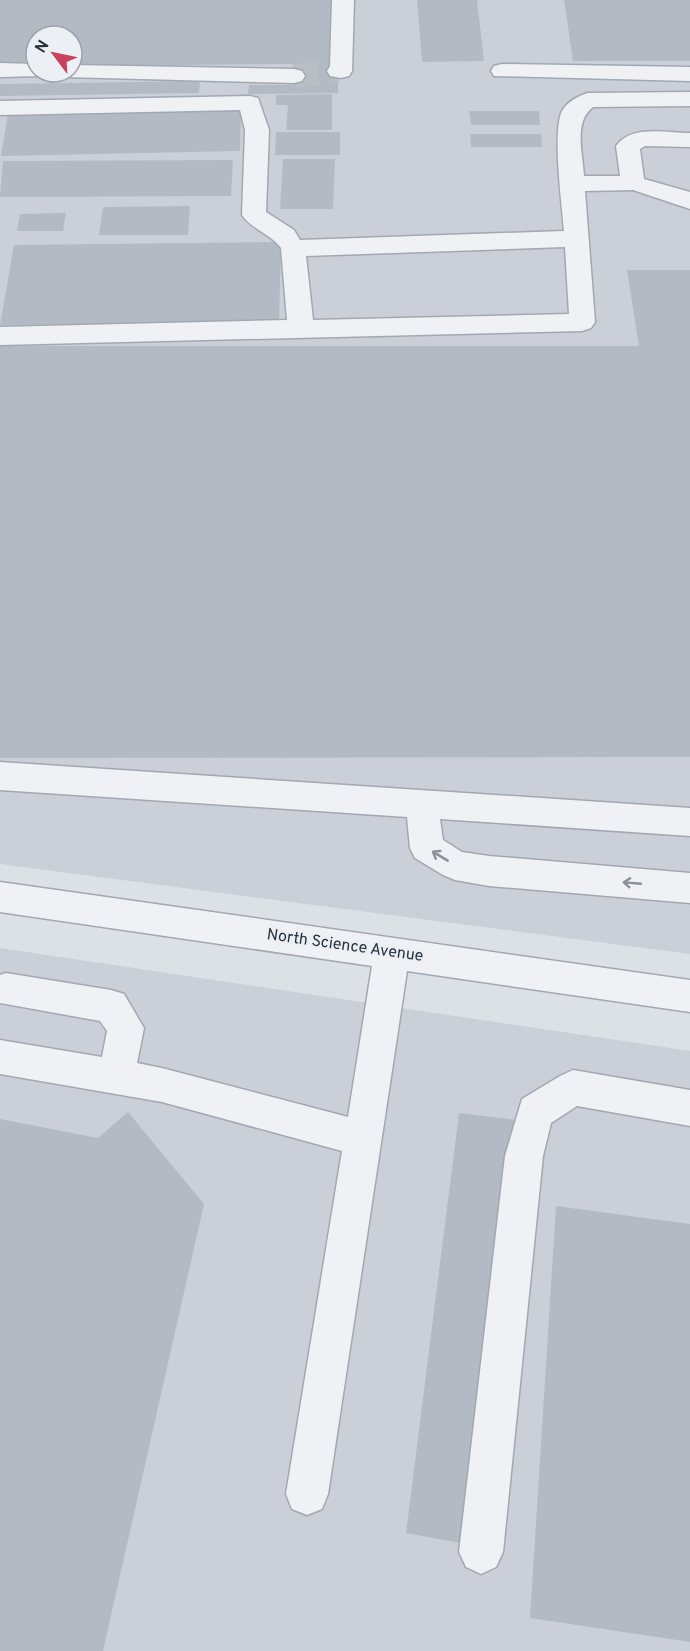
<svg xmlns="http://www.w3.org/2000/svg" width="690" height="1651" font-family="Overpass,sans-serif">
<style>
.built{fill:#cbd0d8;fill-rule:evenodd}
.building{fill:#b4bac3}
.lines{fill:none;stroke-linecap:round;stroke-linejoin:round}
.minor-tunnel{stroke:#b8bec4;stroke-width:24;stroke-dasharray:24 12;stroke-linecap:butt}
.minor-casing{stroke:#a2a8b0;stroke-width:3}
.minor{fill:#eff1f5;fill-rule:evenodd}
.oneway{stroke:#8b9098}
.labels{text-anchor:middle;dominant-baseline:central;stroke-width:6;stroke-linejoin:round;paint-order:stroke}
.street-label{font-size:16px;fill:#27303c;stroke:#ecf0f4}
</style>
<rect width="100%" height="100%" fill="#dce1e6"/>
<g class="built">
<path d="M0,0H690V954L0,864ZM36,36H72V72H36Z"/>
<polygon points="0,948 690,1051 690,1651 0,1651"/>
</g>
<g class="building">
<polygon points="0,0 338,0 338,93 248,94 249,85 294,85 295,64 72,66 72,36 36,36 36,66 0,67"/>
<polygon points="417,0 477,0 484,61 422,62"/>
<polygon points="564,0 690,0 690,61 573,61"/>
<polygon points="200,81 199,93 0,96 0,84"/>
<polygon points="332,94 332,130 286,130 288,105 276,105 276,95"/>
<polygon points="241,110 240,151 1,156 8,114"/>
<polygon points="469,111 539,111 540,125 471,125"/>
<polygon points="276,132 340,132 340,155 275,155"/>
<polygon points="470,134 541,134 542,147 471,147"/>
<polygon points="283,159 335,159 333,209 280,209"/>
<polygon points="233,160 231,196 0,197 3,161"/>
<polygon points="190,206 188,235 99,235 103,207"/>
<polygon points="66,213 63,231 17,231 20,214"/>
<polygon points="281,242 279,322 0,325 14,245"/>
<polygon points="627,270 690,270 690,757 0,758 0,346 639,346"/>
<polygon points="128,1112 204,1204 103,1651 0,1651 0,1119 98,1138"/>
<polygon points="459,1113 516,1120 477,1546 406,1533"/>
<polygon points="556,1206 690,1224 690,1642 530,1618"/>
</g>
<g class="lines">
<polyline class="minor-tunnel" points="294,76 338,71"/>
<g class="minor-casing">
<g id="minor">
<polygon points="332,0 354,0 352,71 349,76 341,78 330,76 327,71 330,66"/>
<polygon points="0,63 36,64 36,72 46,72 44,76 0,77"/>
<polygon points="502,64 690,67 690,81 494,76 491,71 494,66"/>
<polygon points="72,65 294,69 302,71 305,76 302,81 294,83 64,77 61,72 72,72"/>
<path d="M690,92V106L593,107C573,122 583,154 584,176H620L616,146C631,124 667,133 690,133V147L645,146L640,149L644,179L690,192V209L633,190L585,191L595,322L591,328L582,331L0,345V327L287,320L281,248C271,234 251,229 242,215L245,130L240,110L0,115V101L250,96L258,98L269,130L266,212L294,230L300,240L564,231C562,205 552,132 562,111C567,102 578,96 588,93ZM565,247L569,314L313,320L306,256Z"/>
<polygon points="0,762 690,808 690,836 440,819 443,840 462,852 489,856 690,873 690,903 489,886 455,880 443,875 415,858 410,848 407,817 0,790"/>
<polygon points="0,882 690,980 690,1012 407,971 328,1494 322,1509 307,1515 292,1509 286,1494 342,1151 162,1102 0,1074 0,1040 102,1057 107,1031 100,1021 0,1003 0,975 6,973 111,990 124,994 144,1028 137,1063 162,1068 348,1117 372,966 0,912"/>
<polygon points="573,1070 690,1090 690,1126 577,1106 551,1123 543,1156 503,1552 496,1567 481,1574 466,1567 459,1552 505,1156 522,1099 560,1076"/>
</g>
</g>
<use href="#minor" class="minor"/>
</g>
<defs><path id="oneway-shaft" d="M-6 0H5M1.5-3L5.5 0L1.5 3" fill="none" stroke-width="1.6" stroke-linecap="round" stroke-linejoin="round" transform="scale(1.5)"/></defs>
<g class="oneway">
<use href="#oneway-shaft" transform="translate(440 856) rotate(-149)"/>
<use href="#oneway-shaft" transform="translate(632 883) rotate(-175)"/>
</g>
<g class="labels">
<g class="street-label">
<text transform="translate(345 946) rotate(8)">North Science Avenue</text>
</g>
</g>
<g transform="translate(54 54) rotate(302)"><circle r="28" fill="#ecf0f4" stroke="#9da3aa" stroke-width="1.5"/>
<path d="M0-4.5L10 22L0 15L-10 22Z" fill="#ca425f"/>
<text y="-9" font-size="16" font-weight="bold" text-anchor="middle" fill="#27303c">N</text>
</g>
</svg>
